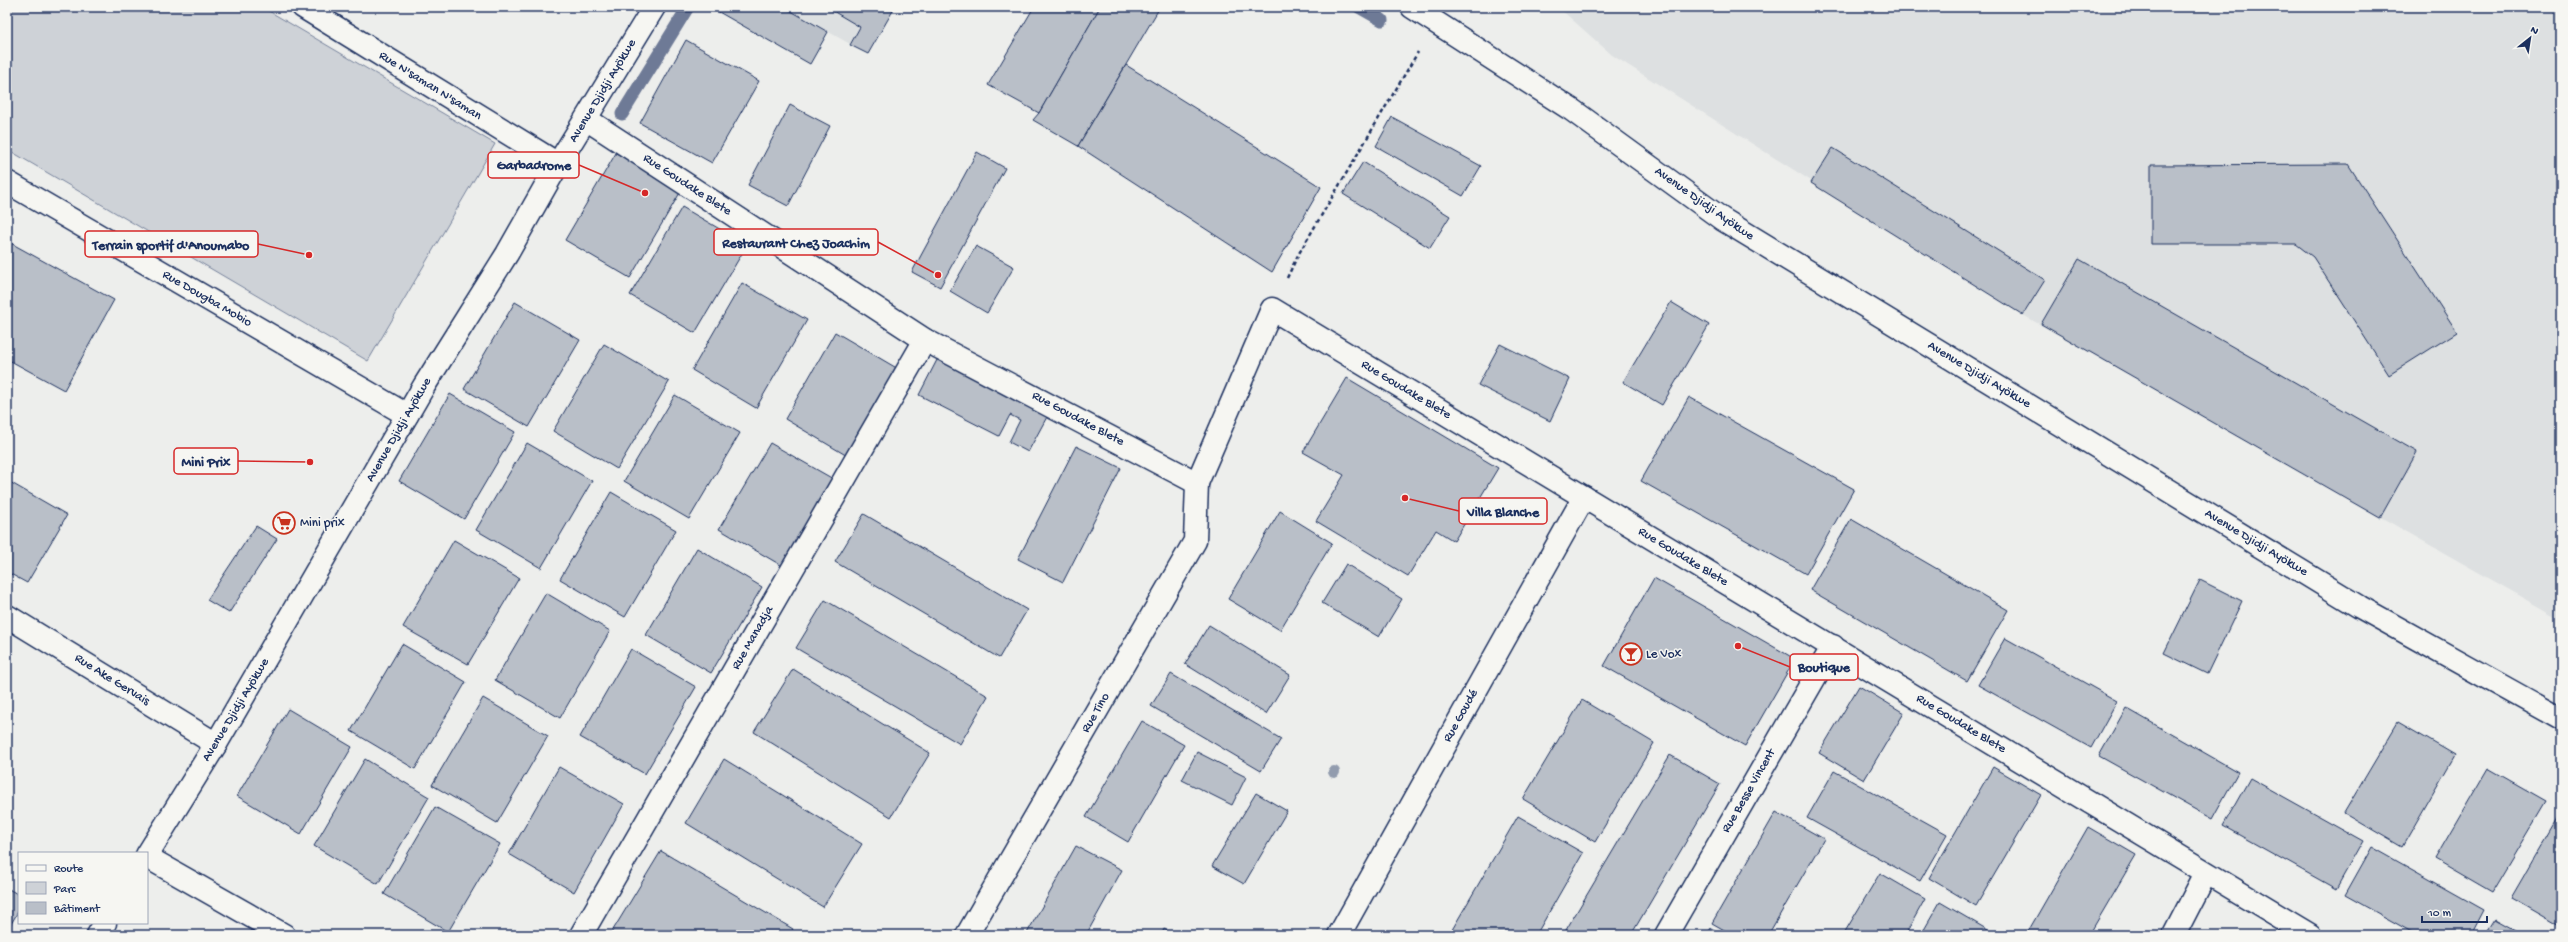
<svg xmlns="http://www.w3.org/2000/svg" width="2568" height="942" font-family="'Gochi Hand',sans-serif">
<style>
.built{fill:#dde0e1}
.green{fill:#ced2d7;stroke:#74809a}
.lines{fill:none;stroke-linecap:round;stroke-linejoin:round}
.stream{stroke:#6e7a96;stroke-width:13}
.building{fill:#b9bfc8;stroke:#1b2f5e}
.minor-casing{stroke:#1b2f5e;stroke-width:25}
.path{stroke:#1b2f5e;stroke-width:2.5;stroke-dasharray:4 3;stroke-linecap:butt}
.minor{stroke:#f6f6f2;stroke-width:22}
.tree{fill:#929cae}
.labels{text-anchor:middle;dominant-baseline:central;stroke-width:3;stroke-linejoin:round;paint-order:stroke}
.street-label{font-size:13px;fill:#1b2f5e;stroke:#f6f6f2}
.poi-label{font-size:13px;fill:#1b2f5e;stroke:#f6f6f2;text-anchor:start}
.leader{fill:none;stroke:#d62828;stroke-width:1.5}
.callout-dot{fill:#d62828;stroke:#f6f6f2;stroke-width:1.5}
.callout{fill:#f6f6f2;stroke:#d62828;stroke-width:1.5}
.callout-label{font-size:14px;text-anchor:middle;font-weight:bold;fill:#1b2f5e}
</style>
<rect width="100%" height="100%" fill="#edeeec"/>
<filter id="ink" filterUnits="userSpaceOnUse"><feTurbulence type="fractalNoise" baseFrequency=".025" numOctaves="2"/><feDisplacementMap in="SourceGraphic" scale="8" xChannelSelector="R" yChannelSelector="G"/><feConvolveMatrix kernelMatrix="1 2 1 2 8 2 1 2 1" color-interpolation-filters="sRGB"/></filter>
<g filter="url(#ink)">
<g class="built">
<polygon points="784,7 895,7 868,54"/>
<polygon points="1558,7 2561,7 2561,619 2023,315 1612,55"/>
</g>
<polygon class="green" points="7,7 262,7 495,144 368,361 7,149"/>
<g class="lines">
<g class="stream">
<polyline points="1359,7 1382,20"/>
<polyline points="622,114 688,7"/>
</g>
</g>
<g class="building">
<polygon points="710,7 784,7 828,32 810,64"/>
<polygon points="826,7 895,7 868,54 850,45 860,27"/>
<polygon points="1034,7 1100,7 1039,113 988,85"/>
<polygon points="1100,7 1160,7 1078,146 1033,120 1039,113"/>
<polygon points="686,40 759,81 712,163 640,123"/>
<polygon points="1126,65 1321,187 1272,272 1078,146"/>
<polygon points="790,105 830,126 788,206 748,185"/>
<polygon points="1392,117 1481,166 1463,196 1376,146"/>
<polygon points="1833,148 2045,280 2023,315 1811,183"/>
<polygon points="977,152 1005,168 940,287 912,272"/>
<polygon points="616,153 681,191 630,278 565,240"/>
<polygon points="1363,162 1450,216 1430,248 1343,194"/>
<polygon points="2348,164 2457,332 2389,375 2313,257 2296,244 2151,244 2151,165"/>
<polygon points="682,207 747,245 695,333 630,295"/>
<polygon points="7,241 114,300 64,390 7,359"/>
<polygon points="976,246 1014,267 987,313 950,291"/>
<polygon points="2079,259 2417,452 2380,518 2041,324"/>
<polygon points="742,283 807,320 756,408 692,370"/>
<polygon points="515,302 580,340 529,427 464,389"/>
<polygon points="1671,302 1709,325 1662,405 1623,382"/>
<polygon points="835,332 900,370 849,457 785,419"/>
<polygon points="604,344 669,382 617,469 553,431"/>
<polygon points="1500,344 1570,379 1550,421 1478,385"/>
<polygon points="938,358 1048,415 1028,452 1009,442 1020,420 1010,415 999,436 919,395"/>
<polygon points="1347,378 1498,468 1454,541 1436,530 1408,576 1316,521 1344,475 1303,452"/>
<polygon points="450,394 515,432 464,519 399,481"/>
<polygon points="675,395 740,433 689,519 624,481"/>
<polygon points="1689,397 1854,489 1806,574 1641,481"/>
<polygon points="527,443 592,481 541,568 476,530"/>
<polygon points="770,443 835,480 784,567 719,529"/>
<polygon points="1076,446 1121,468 1063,582 1018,559"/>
<polygon points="8,481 67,515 27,583 7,572"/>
<polygon points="611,492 676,530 625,617 560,579"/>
<polygon points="1280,511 1332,543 1280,630 1228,599"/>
<polygon points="864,514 1027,610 999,658 835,562"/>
<polygon points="1851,519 2008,610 1967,681 1810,590"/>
<polygon points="256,526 277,539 229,613 207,600"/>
<polygon points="454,540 519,578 468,664 403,627"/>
<polygon points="697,548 762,587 711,673 646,635"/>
<polygon points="1346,564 1402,599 1379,637 1322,603"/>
<polygon points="1654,578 1795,659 1745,746 1604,666"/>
<polygon points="2200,580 2242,601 2207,674 2164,653"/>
<polygon points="546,593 610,631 560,718 495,680"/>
<polygon points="825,600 988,696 960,744 796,648"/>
<polygon points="1209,625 1290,675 1266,714 1185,664"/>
<polygon points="2005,638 2117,701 2091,748 1978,685"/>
<polygon points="402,644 466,682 415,769 351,731"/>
<polygon points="631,649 696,687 645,774 580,737"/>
<polygon points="793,669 930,753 891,817 754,732"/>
<polygon points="1171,674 1281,739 1261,771 1151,706"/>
<polygon points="1859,686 1904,713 1864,780 1819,753"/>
<polygon points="483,698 548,736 497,823 432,785"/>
<polygon points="1582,700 1654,743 1595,842 1523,799"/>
<polygon points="2126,708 2238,772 2212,819 2099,756"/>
<polygon points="288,709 352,747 301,834 237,796"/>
<polygon points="1142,721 1184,745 1128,842 1086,817"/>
<polygon points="2398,722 2455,755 2402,847 2344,813"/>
<polygon points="1197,752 1246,777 1232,805 1182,780"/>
<polygon points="1670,755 1720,784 1631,935 1563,935"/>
<polygon points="365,759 429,797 378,884 314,846"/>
<polygon points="724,759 862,844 823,907 686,823"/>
<polygon points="559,767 624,804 574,892 509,854"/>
<polygon points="1993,767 2041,795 1976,906 1929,878"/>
<polygon points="2488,768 2546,801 2492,892 2435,859"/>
<polygon points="1834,771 1947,834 1920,881 1807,818"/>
<polygon points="2250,778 2363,841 2336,889 2223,826"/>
<polygon points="1256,793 1287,811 1244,884 1212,866"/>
<polygon points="435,807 500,844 448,932 384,894"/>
<polygon points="1776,812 1824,839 1768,935 1733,935 1712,923"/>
<polygon points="2561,812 2561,927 2511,898"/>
<polygon points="1518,816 1583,853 1536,935 1449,935"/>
<polygon points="2088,827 2136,855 2089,935 2026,935"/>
<polygon points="1076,846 1122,870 1086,935 1026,935"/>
<polygon points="2372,847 2484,910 2471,935 2417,935 2345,895"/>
<polygon points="661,851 793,929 790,935 610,935"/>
<polygon points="1880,873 1925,899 1905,935 1843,935"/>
<polygon points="7,888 19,895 19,910 11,924 7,921"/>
<polygon points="1940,902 1988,930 1985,935 1921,935"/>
<polygon points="2496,919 2525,935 2486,935"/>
<polygon points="1711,928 1723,935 1707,935"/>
<polygon points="1164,929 1174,935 1161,935"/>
</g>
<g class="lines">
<g class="minor-casing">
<g id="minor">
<polyline points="303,7 558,164"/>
<polyline points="1412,7 1572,110 1722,219 2360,607 2561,719"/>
<polyline points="586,119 925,340 1197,483 1272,309 2310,935"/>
<polyline points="7,182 407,415"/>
<polyline points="7,616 216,744"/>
<polyline points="147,855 216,744 424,386 507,254 558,164 654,7"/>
<polyline points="147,857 284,935"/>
<polyline points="98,935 105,923"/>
<polyline points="581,935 925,340"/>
<polyline points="967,935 1195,541 1197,483"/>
<polyline points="1339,935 1584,497"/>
<polyline points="1666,935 1833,646"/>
<polyline points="2174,935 2206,873"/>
</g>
</g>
<polyline class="path" points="1287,278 1298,255 1418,52"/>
<use href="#minor" class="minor"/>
</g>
<circle class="tree" cx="1334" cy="772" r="6"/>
</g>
<defs>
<g id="supermarket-ring" transform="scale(1.15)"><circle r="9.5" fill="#f6f6f2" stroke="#c8321e" stroke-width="1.5"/><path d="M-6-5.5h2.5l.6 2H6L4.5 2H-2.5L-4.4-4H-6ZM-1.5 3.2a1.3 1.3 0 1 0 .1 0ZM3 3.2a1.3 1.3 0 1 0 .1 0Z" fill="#c8321e"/></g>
<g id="bar-ring" transform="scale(1.15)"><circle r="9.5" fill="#f6f6f2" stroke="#c8321e" stroke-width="1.5"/><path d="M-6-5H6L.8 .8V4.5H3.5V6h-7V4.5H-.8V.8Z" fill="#c8321e"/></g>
</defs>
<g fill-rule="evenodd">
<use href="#supermarket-ring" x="284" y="523"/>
<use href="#bar-ring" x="1631" y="654"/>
</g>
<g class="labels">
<g class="street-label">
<text transform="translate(430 86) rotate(32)">Rue N'saman N'saman</text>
<text transform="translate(603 91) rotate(-59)">Avenue Djidji Ayökwe</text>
<text transform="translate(687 185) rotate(33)">Rue Goudake Blete</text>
<text transform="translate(1704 204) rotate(35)">Avenue Djidji Ayökwe</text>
<text transform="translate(207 299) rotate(30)">Rue Dougba Mobio</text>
<text transform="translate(1979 375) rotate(31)">Avenue Djidji Ayökwe</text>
<text transform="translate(1406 390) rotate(31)">Rue Goudake Blete</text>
<text transform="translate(1078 419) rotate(28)">Rue Goudake Blete</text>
<text transform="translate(399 430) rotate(-60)">Avenue Djidji Ayökwe</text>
<text transform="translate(2256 543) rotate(31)">Avenue Djidji Ayökwe</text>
<text transform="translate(1683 557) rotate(31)">Rue Goudake Blete</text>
<text transform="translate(753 638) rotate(-60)">Rue Manadja</text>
<text transform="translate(112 680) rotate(32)">Rue Ake Gervais</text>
<text transform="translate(236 710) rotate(-59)">Avenue Djidji Ayökwe</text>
<text transform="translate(1096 713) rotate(-60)">Rue Tino</text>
<text transform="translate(1461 716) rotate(-61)">Rue Goudé</text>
<text transform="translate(1961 724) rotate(31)">Rue Goudake Blete</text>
<text transform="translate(1749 791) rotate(-60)">Rue Besse Vincent</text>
</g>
<g class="poi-label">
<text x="300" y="523">Mini prix</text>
<text x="1646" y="654">Le Vox</text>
</g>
</g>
<path class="leader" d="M645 193L579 165M938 275L878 242M309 255L258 244M310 462L238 461M1405 498L1459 511M1738 646L1790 667"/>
<g class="callout-dot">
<circle cx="645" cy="193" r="4"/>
<circle cx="938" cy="275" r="4"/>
<circle cx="309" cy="255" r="4"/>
<circle cx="310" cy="462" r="4"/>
<circle cx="1405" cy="498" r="4"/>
<circle cx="1738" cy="646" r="4"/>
</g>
<g class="callout">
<rect x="488" y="152" width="91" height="26" rx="4"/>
<rect x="714" y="229" width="164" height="26" rx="4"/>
<rect x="85" y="231" width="173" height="26" rx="4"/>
<rect x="174" y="448" width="64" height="26" rx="4"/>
<rect x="1459" y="498" width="88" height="26" rx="4"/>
<rect x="1790" y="654" width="68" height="26" rx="4"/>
</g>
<g class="callout-label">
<text x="534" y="169">Garbadrome</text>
<text x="796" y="247">Restaurant Chez Joachim</text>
<text x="171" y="249">Terrain sportif d'Anoumabo</text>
<text x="206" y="466">Mini Prix</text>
<text x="1503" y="516">Villa Blanche</text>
<text x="1824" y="671">Boutique</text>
</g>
<rect width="2568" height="942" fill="none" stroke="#f6f6f2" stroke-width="24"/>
<rect x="12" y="12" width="2544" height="918" fill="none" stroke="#1b2f5e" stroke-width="1.5" filter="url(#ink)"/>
<rect x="18" y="852" width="130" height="72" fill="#f6f6f2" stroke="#9ea6b7"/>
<rect x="26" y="865" width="20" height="6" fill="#f6f6f2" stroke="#9ea6b7"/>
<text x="54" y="872" font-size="12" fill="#1b2f5e">Route</text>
<rect x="26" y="882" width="20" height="12" fill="#ced2d7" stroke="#9ea6b7"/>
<text x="54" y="892" font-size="12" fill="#1b2f5e">Parc</text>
<rect x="26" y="902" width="20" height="12" fill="#b9bfc8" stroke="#9ea6b7"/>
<text x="54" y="912" font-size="12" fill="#1b2f5e">Bâtiment</text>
<g transform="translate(2530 38) rotate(30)" stroke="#f6f6f2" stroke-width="3" paint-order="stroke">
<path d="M0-3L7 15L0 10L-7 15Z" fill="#1b2f5e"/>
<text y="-6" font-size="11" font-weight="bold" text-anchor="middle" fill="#1b2f5e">N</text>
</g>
<path d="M2422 916v6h65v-6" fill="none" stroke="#1b2f5e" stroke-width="2"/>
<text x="2428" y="916" font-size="12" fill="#1b2f5e" stroke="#f6f6f2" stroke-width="3" paint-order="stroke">10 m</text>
</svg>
